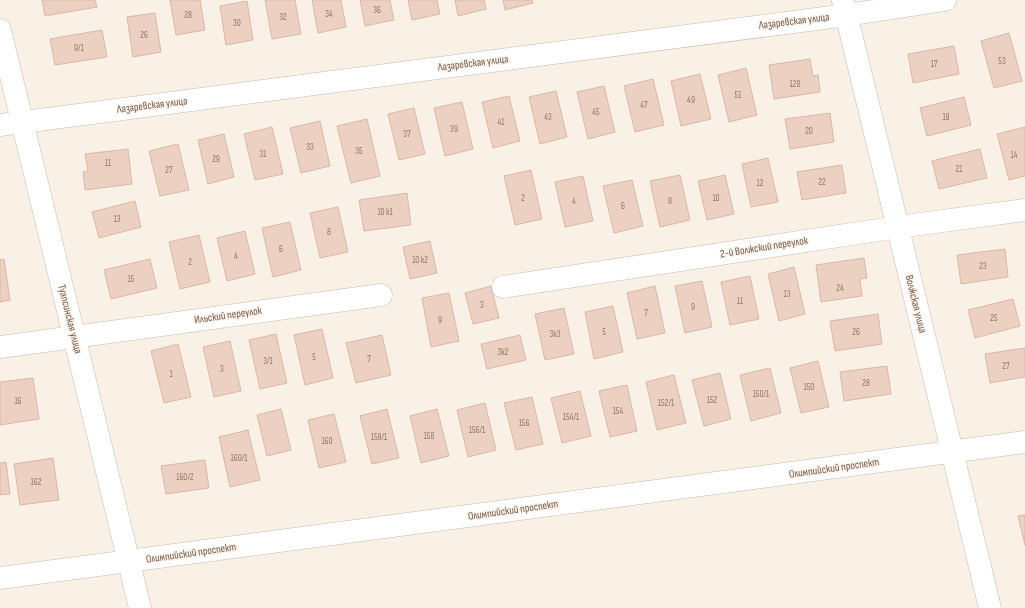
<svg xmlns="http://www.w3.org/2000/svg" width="1025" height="608" font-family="'Sofia Sans Condensed',sans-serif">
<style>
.building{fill:#ecd0c1;stroke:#dcb7a4}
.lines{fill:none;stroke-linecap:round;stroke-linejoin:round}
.minor-casing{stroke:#cab9ae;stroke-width:23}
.minor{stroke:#fff;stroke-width:22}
.labels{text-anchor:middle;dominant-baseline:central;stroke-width:3;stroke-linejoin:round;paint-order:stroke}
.number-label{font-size:9px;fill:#8f776b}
.street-label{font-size:11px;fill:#70594e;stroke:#fdf5ec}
</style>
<rect width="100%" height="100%" fill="#faf1e6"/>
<g class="building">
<polygon points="42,0 95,0 97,7 45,16"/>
<polygon points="170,0 200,0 205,30 176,35"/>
<polygon points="265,0 295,0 301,34 272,39"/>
<polygon points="312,0 341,0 346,27 318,33"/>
<polygon points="360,0 390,0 394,20 365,26"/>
<polygon points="408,0 437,0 440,14 412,20"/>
<polygon points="455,0 484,0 486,9 458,16"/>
<polygon points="503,0 532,0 533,3 505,10"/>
<polygon points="247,1 253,40 226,45 220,6"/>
<polygon points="155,13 161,52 133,57 127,17"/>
<polygon points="102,30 107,57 55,65 50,39"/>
<polygon points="1009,33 1022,81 994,88 981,41"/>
<polygon points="954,46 959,74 913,83 908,54"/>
<polygon points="810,59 813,76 818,75 820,92 774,99 769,65"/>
<polygon points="746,68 757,115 729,122 718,75"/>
<polygon points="700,74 711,119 681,126 671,81"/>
<polygon points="653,79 664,125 635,132 624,86"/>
<polygon points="604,86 615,132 588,139 577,92"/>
<polygon points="556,91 567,137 540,144 529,97"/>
<polygon points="509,96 520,141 493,148 482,102"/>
<polygon points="964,97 971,125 927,136 920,108"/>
<polygon points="462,102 473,149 445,156 434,108"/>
<polygon points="414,108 425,154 399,160 388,114"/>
<polygon points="830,113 834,142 790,149 785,119"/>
<polygon points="367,119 380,176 351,183 337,126"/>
<polygon points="320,121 330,166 301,173 290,128"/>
<polygon points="272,127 283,174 255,180 244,134"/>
<polygon points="1025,127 1025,176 1009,180 997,134"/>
<polygon points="224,134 234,177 208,184 198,140"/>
<polygon points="178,144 189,190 160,196 149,151"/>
<polygon points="128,149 132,184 85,190 83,172 88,171 85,154"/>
<polygon points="980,149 987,178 939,189 932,161"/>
<polygon points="768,158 778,202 751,207 742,164"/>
<polygon points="842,165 846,193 802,200 797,172"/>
<polygon points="531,170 542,219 515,225 504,176"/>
<polygon points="680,175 690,220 660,227 650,181"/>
<polygon points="725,175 734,214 707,220 698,181"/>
<polygon points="583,176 593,221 565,227 555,182"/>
<polygon points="632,180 643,226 614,233 603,186"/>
<polygon points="407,193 411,225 364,231 359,200"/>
<polygon points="135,201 141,227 99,238 92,212"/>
<polygon points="338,207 348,252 320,258 310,213"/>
<polygon points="290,222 301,270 273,277 262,228"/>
<polygon points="245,231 255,274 227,281 217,238"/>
<polygon points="199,235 210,282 180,289 169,242"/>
<polygon points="430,241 437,273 410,279 403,247"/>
<polygon points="1005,249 1008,277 961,284 957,255"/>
<polygon points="864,258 867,278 860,279 862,296 821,302 816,265"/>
<polygon points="4,259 10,300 0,302 0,260"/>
<polygon points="150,259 157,288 111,299 104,270"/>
<polygon points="794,267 805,314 779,321 768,274"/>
<polygon points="750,276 759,319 730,325 721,282"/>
<polygon points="702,281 712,327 685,333 675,286"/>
<polygon points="491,286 499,318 473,324 465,293"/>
<polygon points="655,286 665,333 637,339 627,293"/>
<polygon points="449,293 459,341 431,347 422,298"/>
<polygon points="1013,299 1020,326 975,338 968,310"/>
<polygon points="613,306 623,352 594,359 585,312"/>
<polygon points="564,308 574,354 545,360 535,314"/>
<polygon points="878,314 882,344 835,351 830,321"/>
<polygon points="322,329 333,378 305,385 294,335"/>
<polygon points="276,334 287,383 260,389 249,340"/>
<polygon points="382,335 391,375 356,383 346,343"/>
<polygon points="520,335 526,360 487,369 481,344"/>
<polygon points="230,341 241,391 214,397 203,347"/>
<polygon points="178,344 191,397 164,403 151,351"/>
<polygon points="1025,348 1025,377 990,383 985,354"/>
<polygon points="818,361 829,407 801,413 790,368"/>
<polygon points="887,366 891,394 844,401 840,372"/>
<polygon points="770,368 781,413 751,421 740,375"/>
<polygon points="720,373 731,419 704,426 692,380"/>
<polygon points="674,375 686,423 657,430 646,382"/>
<polygon points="33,378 39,419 0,425 0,382"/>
<polygon points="627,385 637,431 610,437 599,391"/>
<polygon points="580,391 591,436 562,443 551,398"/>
<polygon points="532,397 543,444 516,450 504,403"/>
<polygon points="485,403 496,450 468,457 457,410"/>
<polygon points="281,409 291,450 267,456 257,415"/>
<polygon points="387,409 399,458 372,464 360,416"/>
<polygon points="437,409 449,456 421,463 410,416"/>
<polygon points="334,414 346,462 319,468 308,420"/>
<polygon points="248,430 260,480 230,487 219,437"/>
<polygon points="53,458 59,500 20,505 14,464"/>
<polygon points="205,460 209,488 166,494 161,466"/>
<polygon points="6,462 10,494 0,495 0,463"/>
<polygon points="1025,515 1025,545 1018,516"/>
</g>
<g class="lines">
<g class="minor-casing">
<g id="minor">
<polyline points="843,1 990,608"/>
<polyline points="0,30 140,608"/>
<polyline points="0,125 847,15 945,0"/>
<polyline points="503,287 898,227 1025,210"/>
<polyline points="0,347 381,295"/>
<polyline points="0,578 1025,442"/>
</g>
</g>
<use href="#minor" class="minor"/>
</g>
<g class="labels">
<g class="number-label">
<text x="377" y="10">36</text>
<text x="329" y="14">34</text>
<text x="188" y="15">28</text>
<text x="283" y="17">32</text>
<text x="237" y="23">30</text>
<text x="144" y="35">26</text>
<text x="79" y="48">9/1</text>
<text x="1002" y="61">53</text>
<text x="934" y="64">17</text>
<text x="795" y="84">128</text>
<text x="738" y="95">51</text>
<text x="691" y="100">49</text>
<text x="644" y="105">47</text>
<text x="596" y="112">45</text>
<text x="548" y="117">43</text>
<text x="946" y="117">19</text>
<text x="501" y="122">41</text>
<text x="454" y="129">39</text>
<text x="809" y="131">20</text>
<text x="407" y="134">37</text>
<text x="310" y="147">33</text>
<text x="359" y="151">35</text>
<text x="263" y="154">31</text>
<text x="1014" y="155">14</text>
<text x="216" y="159">29</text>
<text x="108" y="163">11</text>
<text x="959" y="169">21</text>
<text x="169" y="170">27</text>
<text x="822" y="182">22</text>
<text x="760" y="183">12</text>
<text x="523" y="198">2</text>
<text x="716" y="198">10</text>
<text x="574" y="201">4</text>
<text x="670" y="201">8</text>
<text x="623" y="206">6</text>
<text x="385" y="212">10 к1</text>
<text x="117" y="219">13</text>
<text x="329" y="232">8</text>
<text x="281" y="249">6</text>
<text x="236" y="256">4</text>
<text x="420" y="260">10 к2</text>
<text x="190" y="262">2</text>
<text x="983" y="266">23</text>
<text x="131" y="279">15</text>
<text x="840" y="288">24</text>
<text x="787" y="294">13</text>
<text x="740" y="301">11</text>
<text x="482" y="305">3</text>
<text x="693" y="307">9</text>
<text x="646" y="313">7</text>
<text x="994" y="318">25</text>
<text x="440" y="320">9</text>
<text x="604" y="332">5</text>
<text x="856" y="332">26</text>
<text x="555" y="334">3к3</text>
<text x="503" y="352">3к2</text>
<text x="314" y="357">5</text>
<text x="369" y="359">7</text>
<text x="268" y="361">3/1</text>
<text x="1006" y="366">27</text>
<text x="222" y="369">3</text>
<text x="171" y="374">1</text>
<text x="866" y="383">28</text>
<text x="809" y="387">150</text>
<text x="761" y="394">150/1</text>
<text x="712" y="400">152</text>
<text x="18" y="401">16</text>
<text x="666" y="403">152/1</text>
<text x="618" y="411">154</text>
<text x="571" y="417">154/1</text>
<text x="524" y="423">156</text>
<text x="477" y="430">156/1</text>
<text x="429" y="436">158</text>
<text x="379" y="437">158/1</text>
<text x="327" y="441">160</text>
<text x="239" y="458">160/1</text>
<text x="185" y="477">160/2</text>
<text x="36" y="482">162</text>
</g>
<g class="street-label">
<text transform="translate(794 21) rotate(-7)">Лазаревская улица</text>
<text transform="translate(473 63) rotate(-7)">Лазаревская улица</text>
<text transform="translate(152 105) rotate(-7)">Лазаревская улица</text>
<text transform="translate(764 247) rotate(-9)">2-й Волжский переулок</text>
<text transform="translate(916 304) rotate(76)">Волжская улица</text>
<text transform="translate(228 315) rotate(-8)">Ильский переулок</text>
<text transform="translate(70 319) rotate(76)">Туапсинская улица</text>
<text transform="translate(834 468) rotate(-8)">Олимпийский проспект</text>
<text transform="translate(513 510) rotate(-8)">Олимпийский проспект</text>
<text transform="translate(191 553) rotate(-8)">Олимпийский проспект</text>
</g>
</g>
</svg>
